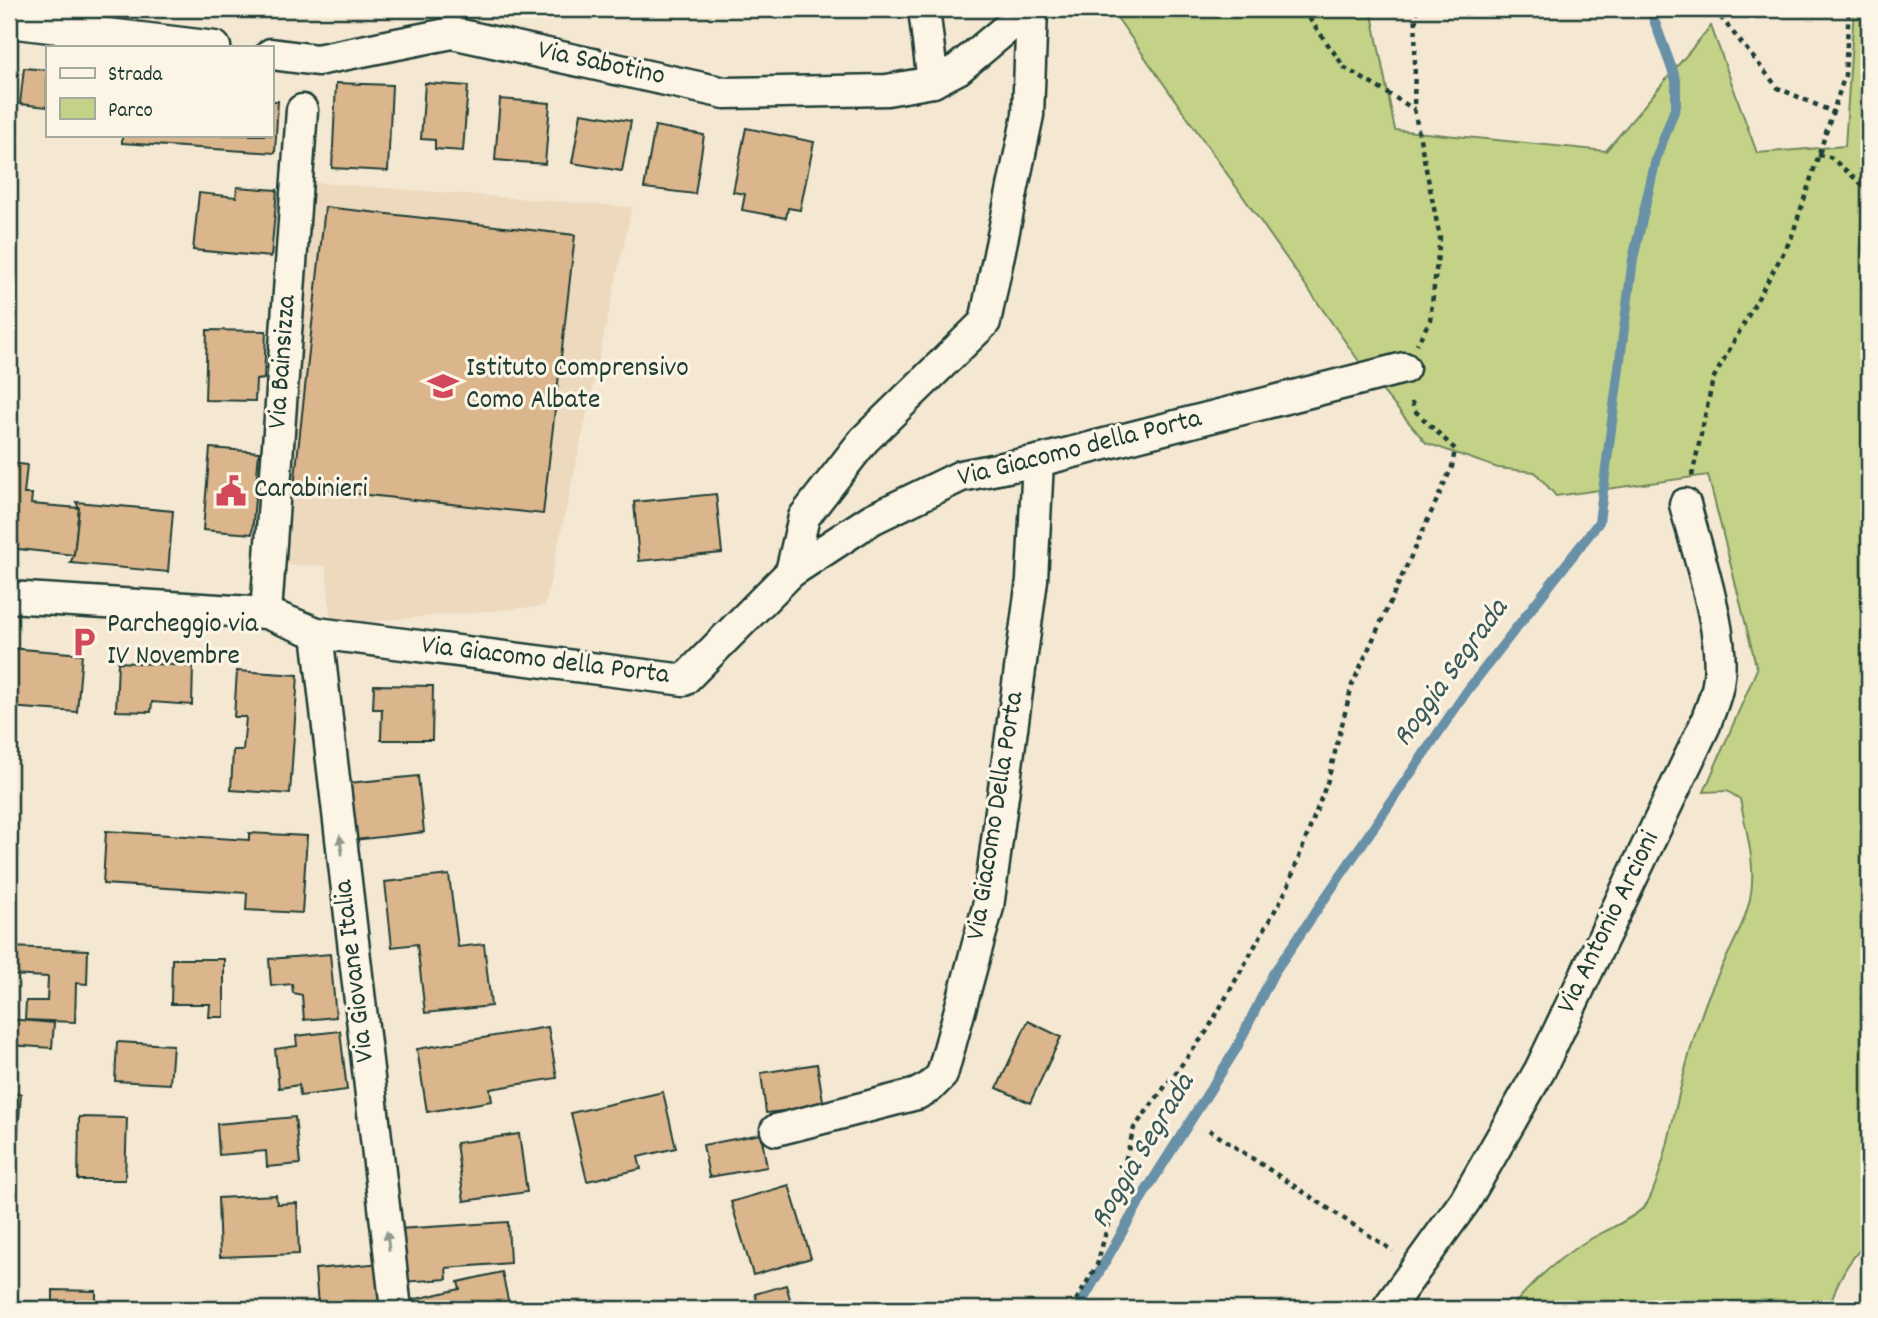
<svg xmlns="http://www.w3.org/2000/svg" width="1878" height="1318" font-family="Dekko,sans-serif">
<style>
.built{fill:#edd9be}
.green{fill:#c3d286;stroke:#71885d;stroke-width:2}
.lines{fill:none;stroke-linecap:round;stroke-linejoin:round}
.stream{stroke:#6790a7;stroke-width:10}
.building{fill:#dbb68d;stroke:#1f3d34;stroke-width:2}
.minor-casing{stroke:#1f3d34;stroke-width:35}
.path{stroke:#1f3d34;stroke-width:4.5;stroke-dasharray:5 5;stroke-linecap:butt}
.minor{stroke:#fcf5e5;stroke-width:30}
.oneway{fill:#8e998c}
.labels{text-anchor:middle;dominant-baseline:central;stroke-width:6;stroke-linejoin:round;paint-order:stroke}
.street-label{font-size:28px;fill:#1f3d34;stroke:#fcf5e5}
.poi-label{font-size:28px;fill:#1f3d34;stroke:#fcf5e5;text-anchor:start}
.water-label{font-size:30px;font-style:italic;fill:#37595a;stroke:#fcf5e5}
</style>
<rect width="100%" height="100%" fill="#f5e8d3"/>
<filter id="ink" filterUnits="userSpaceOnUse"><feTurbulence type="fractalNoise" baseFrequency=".0143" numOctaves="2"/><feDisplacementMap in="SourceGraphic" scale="14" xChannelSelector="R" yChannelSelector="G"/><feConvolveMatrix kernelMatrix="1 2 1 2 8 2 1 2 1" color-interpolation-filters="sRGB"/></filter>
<g filter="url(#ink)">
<polygon class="built" points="308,182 632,207 545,606 331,625 326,566 280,565"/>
<path class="green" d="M1111,9H1371L1395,130L1606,151L1711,26L1757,153L1845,146L1854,9H1869V1241C1847,1260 1837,1282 1829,1309H1510C1531,1284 1557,1259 1585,1242C1601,1233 1633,1219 1645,1206C1654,1195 1663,1161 1667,1146C1678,1098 1691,1038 1710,992C1723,961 1742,933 1750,899C1757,866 1746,831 1740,799L1727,791L1704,792L1757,669L1708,475L1556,496L1535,472L1498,468L1426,443L1368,374Z"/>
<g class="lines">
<polyline class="stream" points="1078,1309 1144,1194 1236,1049 1273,974 1467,691 1599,522 1633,259 1656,159 1676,106 1676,80 1650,9"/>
</g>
<g class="building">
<polygon points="24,68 47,70 47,107 20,104"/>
<polygon points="336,83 392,85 388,171 332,168"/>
<polygon points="425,83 468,86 463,151 435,149 435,140 421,139"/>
<polygon points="500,99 550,103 545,164 495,160"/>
<polygon points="271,101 278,101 275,153 122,143 122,135 271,135"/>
<polygon points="581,113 631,121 622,171 572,163"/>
<polygon points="655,126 704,135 695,194 644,188"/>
<polygon points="746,128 814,142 800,210 788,208 786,218 742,210 745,194 733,192"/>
<polygon points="237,187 277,190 271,257 193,250 199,193 236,197"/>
<polygon points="325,207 575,235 543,514 294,487"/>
<polygon points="207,330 266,331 264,379 256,380 255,401 205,400"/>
<polygon points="210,448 259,452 252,534 203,530"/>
<polygon points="9,463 27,465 24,494 32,494 31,504 79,508 74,555 9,548"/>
<polygon points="716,494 722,553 639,561 634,502"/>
<polygon points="76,502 173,511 168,572 70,563 74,555 79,508"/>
<polygon points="9,648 82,654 77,712 9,707"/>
<polygon points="118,662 193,666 192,705 152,702 151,712 116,711"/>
<polygon points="237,671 298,675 290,794 231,790 233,750 243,750 246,717 234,717"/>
<polygon points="374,685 433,686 432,740 381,740 382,709 373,709"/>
<polygon points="418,776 424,832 355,840 349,783"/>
<polygon points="106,831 249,840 249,833 307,836 302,913 246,910 247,893 103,884"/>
<polygon points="449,875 458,947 484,944 491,1006 425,1013 417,944 392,947 385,882"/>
<polygon points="9,947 88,950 87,984 76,983 75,1022 25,1020 26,1001 47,1001 48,977 9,975"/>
<polygon points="330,954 336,1017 304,1020 302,995 293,993 292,984 271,986 269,959"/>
<polygon points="172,959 224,959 224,1017 209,1017 210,1004 171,1004"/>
<polygon points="9,1019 54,1023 52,1048 9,1045"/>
<polygon points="1028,1021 1061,1037 1030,1103 997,1088"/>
<polygon points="548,1027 557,1078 490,1089 492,1101 427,1112 417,1049"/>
<polygon points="340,1031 347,1090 300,1096 299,1085 279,1088 275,1049 297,1046 296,1036"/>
<polygon points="117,1042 173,1045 170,1084 115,1081"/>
<polygon points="817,1064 825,1113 791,1118 790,1110 766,1113 761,1073"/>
<polygon points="663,1092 676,1148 638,1157 641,1169 587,1181 571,1113"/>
<polygon points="9,1093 21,1094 9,1252"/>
<polygon points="79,1117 127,1118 125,1180 78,1180"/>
<polygon points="295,1117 300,1164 267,1167 266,1151 219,1155 217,1124"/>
<polygon points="519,1134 527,1192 464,1201 456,1143"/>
<polygon points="761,1134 767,1167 709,1177 703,1145"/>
<polygon points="789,1185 811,1258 753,1275 731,1202"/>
<polygon points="276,1195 277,1204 297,1203 299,1254 220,1257 218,1198"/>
<polygon points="508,1222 510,1263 446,1268 447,1279 401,1282 398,1229"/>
<polygon points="382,1263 386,1309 355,1309 355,1301 318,1305 315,1269"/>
<polygon points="502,1272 510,1309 408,1309 407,1301 460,1289 458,1282"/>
<polygon points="786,1285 793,1309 759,1309 755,1294"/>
<polygon points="53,1290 96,1291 96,1309 53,1309"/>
<polygon points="710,1301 711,1309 665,1309"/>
</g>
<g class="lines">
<g class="minor-casing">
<g id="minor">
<polyline points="924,9 933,82"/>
<polyline points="9,22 215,47"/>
<polyline points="271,54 317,60 452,33 725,93 887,90 933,82 958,69 1030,9"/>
<polyline points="791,572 804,517 864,440 985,322 1028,115 1032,9"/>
<polyline points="9,597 266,613 317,633 684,680 791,572 872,519 961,476 1038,461 1404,368"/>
<polyline points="266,613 302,110"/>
<polyline points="317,633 396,1309"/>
<polyline points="776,1130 917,1094 930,1087 942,1075 988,907 1032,580 1038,461"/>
<path d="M1387,1309L1465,1201L1540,1070L1705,725C1709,712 1716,698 1718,684C1727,637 1697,552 1685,504"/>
</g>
</g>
<g class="path">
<polyline points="1305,9 1309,18 1345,68 1414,109"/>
<polyline points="1416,9 1414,109 1440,238 1430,320 1417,344"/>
<polyline points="1714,9 1778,88 1833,112"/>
<polyline points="1818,155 1830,157 1869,190"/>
<polyline points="1692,476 1713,379 1791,239 1845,75 1849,9"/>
<polyline points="1209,1130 1393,1251"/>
<polyline points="1071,1309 1097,1265 1134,1128 1207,1031 1287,889 1328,780 1352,685 1452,467 1455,449 1414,410 1411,398"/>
</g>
<use href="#minor" class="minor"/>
</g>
<defs><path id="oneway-solid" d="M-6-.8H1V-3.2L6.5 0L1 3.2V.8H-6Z" transform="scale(1.75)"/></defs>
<g class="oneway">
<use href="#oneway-solid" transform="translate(341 845) rotate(-97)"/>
<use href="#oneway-solid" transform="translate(388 1241) rotate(-97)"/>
</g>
</g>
<defs>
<g id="school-bare" transform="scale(2.415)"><path d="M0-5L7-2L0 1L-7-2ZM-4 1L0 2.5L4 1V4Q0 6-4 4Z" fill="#d1495b" stroke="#fcf5e5" stroke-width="2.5" paint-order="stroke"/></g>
<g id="civic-bare" transform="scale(2.415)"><path d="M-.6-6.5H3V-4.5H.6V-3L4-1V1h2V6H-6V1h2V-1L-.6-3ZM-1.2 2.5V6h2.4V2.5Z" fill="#d1495b" stroke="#fcf5e5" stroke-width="2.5" paint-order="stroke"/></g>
<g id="parking-bare" transform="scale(2.415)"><path d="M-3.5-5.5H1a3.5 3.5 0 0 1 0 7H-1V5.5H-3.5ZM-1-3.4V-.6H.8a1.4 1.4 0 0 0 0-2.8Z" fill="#d1495b" stroke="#fcf5e5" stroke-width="2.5" paint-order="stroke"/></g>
</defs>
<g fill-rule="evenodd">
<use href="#school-bare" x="443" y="386"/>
<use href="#civic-bare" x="231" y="491"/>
<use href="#parking-bare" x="84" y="642"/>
</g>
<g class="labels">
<g class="street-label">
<text transform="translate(601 65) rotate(12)">Via Sabotino</text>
<text transform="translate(284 362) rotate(-86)">Via Bainsizza</text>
<text transform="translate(1080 450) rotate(-14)">Via Giacomo della Porta</text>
<text transform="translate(545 662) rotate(7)">Via Giacomo della Porta</text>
<text transform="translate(997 816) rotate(-81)">Via Giacomo Della Porta</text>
<text transform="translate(1610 923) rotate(-64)">Via Antonio Arcioni</text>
<text transform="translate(356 971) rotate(-97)">Via Giovane Italia</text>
</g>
<g class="poi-label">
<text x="466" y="370">Istituto Comprensivo<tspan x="466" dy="32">Como Albate</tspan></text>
<text x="254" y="491">Carabinieri</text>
<text x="107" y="626">Parcheggio via<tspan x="107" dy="32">IV Novembre</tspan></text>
</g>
<g class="water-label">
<text transform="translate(1452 674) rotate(-54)">Roggia Segrada</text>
<text transform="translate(1144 1152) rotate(-59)">Roggia Segrada</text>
</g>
</g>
<rect width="1878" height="1318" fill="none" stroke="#fcf5e5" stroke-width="35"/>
<rect x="18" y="18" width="1843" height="1283" fill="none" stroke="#1f3d34" stroke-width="2.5" filter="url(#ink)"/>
<rect x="46" y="46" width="228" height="91" fill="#fcf5e5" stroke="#a4ab9e" stroke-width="2"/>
<rect x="60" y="68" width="35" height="10" fill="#fcf5e5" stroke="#a4ab9e" stroke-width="2"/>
<text x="108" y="80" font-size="21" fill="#1f3d34">Strada</text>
<rect x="60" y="98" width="35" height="21" fill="#c3d286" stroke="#a4ab9e" stroke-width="2"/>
<text x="108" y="116" font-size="21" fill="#1f3d34">Parco</text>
</svg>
